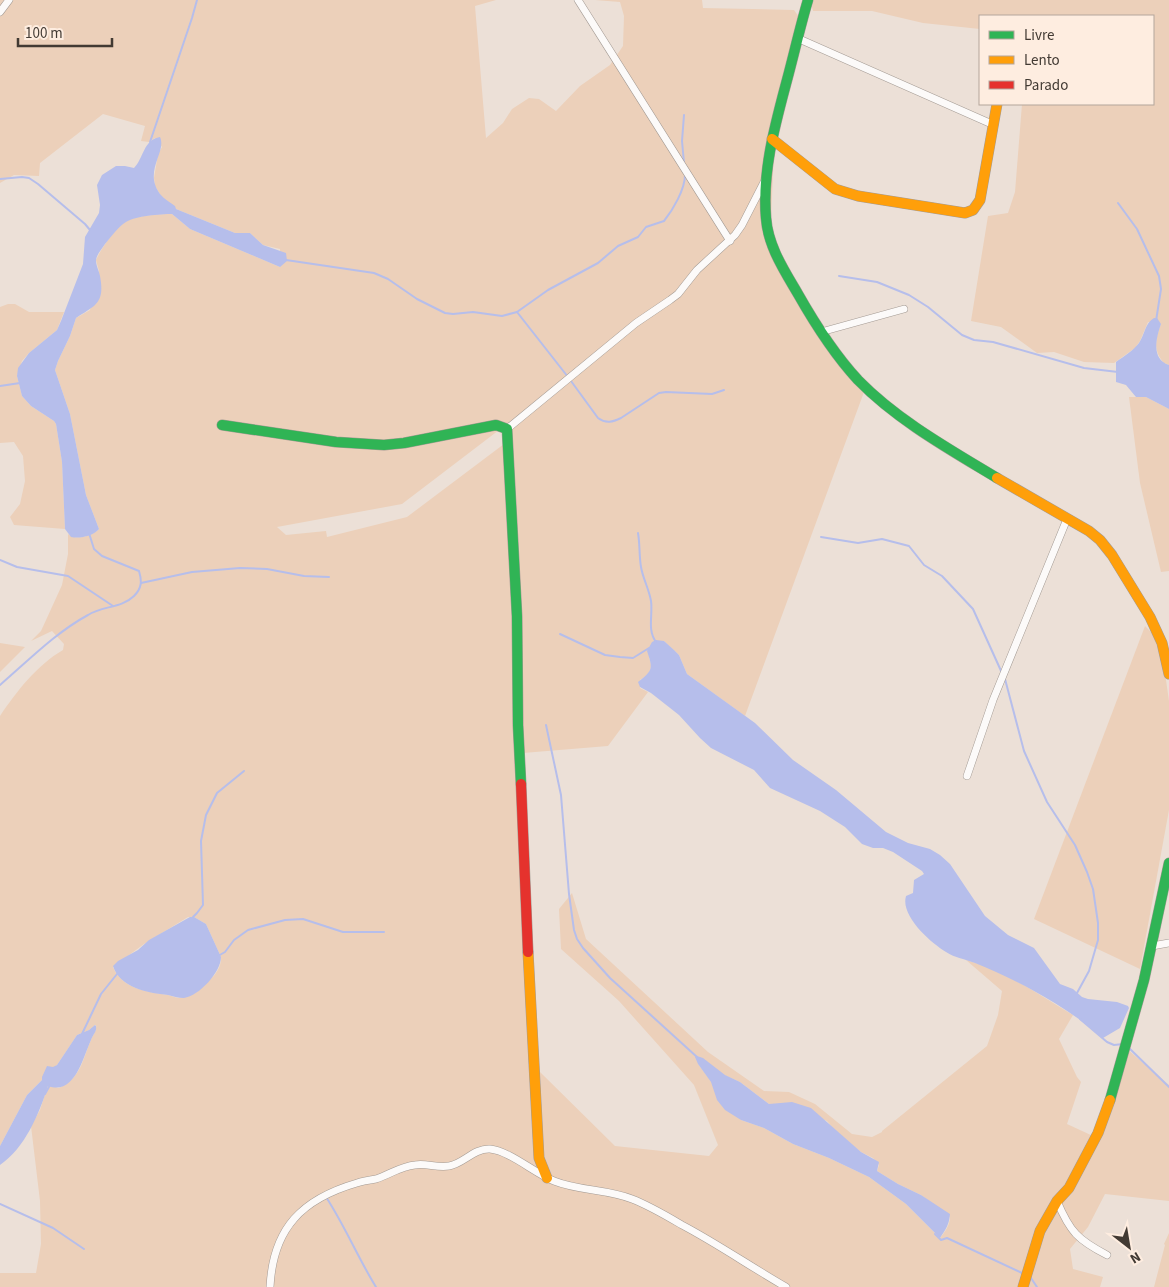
<svg xmlns="http://www.w3.org/2000/svg" width="1169" height="1287" font-family="'Source Sans 3',sans-serif">
<style>
.green{fill:#ecd0ba;fill-rule:evenodd}
.water{fill:#b6beeb}
.lines{fill:none;stroke-linecap:round;stroke-linejoin:round}
.stream{stroke:#b6beeb;stroke-width:2}
.street-casing{stroke:#a49b94;stroke-width:8}
.fast-casing{stroke:#a49b94;stroke-width:11}
.slow-casing{stroke:#a49b94;stroke-width:11}
.jam-casing{stroke:#a49b94;stroke-width:11}
.street{stroke:#fcfaf9;stroke-width:7}
.fast{stroke:#30b455;stroke-width:10}
.slow{stroke:#ff9f0a;stroke-width:10}
.jam{stroke:#e5322d;stroke-width:10}
</style>
<rect width="100%" height="100%" fill="#ece0d7"/>
<g class="green">
<path d="M0,0H496L475,6L486,138L503,123L512,109L529,98L539,99L556,111L580,86L610,65L623,46L624,16L620,2L595,0H702L703,8L794,10L799,17L774,150L770,243L864,392L745,716L687,674L679,655L664,641L649,658C654,668 649,675 640,680V688L648,692L608,746L523,753L540,1072L615,1146L709,1156L718,1145L694,1085L619,1001L561,949L559,909L572,893L586,939L708,1052L764,1091L789,1092L815,1104L852,1134L872,1137L882,1132V1131L987,1046L998,1015L1002,991L966,960C1005,970 1039,995 1073,1015L1059,1039L1077,1077L1081,1082L1067,1124L1093,1136L1127,1049L1169,1085V1201L1105,1194L1088,1227L1070,1249L1073,1269L1103,1277L1100,1287H0V1273H36L41,1244L40,1201L31,1126L40,1110L48,1085L59,1088C82,1077 82,1060 91,1040C93,1034 97,1032 96,1025H95L89,1030L77,1035L57,1065L27,1095L0,1146V716C17,691 37,665 63,650L64,644L52,631L31,641L41,631L62,585L68,554V534C76,541 92,536 99,529L86,495L70,414L55,370L58,361L70,336L76,318L90,310L99,271L96,260C101,249 116,226 128,220C140,215 159,214 172,214L190,229L280,267V249L263,245L250,233H235L176,209L161,196L155,186L154,178L158,154L162,147L155,138L149,142L141,141L145,126L103,114L40,163L39,176L14,175L0,183ZM503,427L504,444L407,517L327,537L326,531L286,535L277,527L402,504ZM188,917H194L206,924L221,957C222,975 201,988 187,994C184,996 182,997 180,998C177,998 172,996 168,995C148,992 122,989 113,967L144,944ZM698,1064L740,1082L769,1104H783L827,1121L837,1133L861,1152L873,1158L879,1165L877,1171L898,1184L921,1195L950,1217C950,1225 945,1232 940,1238L906,1204L869,1177L829,1158L793,1144L764,1128L741,1120Z"/>
<path d="M810,0H1169V365L1164,363C1153,351 1155,339 1161,324L1148,322L1140,341L1135,348L1114,363L1084,362L1054,352L1037,353L1001,327L971,321L988,216L1008,213L1015,192L1022,104H1153V16H980V29L923,23L872,11H813Z"/>
<polygon points="8,304 15,304 29,312 64,312 57,330 29,353 22,361 17,376 22,396 31,406 54,421 56,424 62,462 65,529 14,525 10,517 20,504 25,481 23,456 14,442 0,443 0,307"/>
<polygon points="1129,397 1146,397 1169,409 1169,571 1161,572 1140,483"/>
<polygon points="1145,626 1152,633 1163,659 1169,701 1169,810 1140,969 1034,919"/>
<polygon points="0,643 25,647 0,672"/>
<polygon points="1169,1233 1169,1287 1154,1287 1165,1245 1164,1244"/>
</g>
<g class="water">
<path d="M160,137C167,152 143,171 160,194C164,199 170,202 175,206L176,209L235,233H250L263,245L286,253L287,261L280,267L190,229L172,214C161,214 135,216 126,222C118,227 111,237 105,244C102,249 96,255 96,261C96,265 99,271 100,276C105,303 96,305 76,318L70,336L58,361L55,370L70,414L86,495L99,529C93,536 80,539 71,537L65,529L62,462L56,424L54,421L31,406L22,396L17,376L18,368L29,353L57,330L61,321L83,264L85,237L99,213L100,205L97,185L102,175L116,166H125L134,168C144,158 143,140 160,137Z"/>
<path d="M1154,318H1157L1161,324C1156,338 1151,359 1169,365V409L1146,397H1136L1126,385L1116,382V362C1124,356 1133,351 1139,343C1145,334 1145,323 1154,318Z"/>
<path d="M656,640L664,641L674,650L679,655L687,674L755,723L793,760L836,790L886,832L908,843L930,849L940,855L950,864L985,916L1008,935L1034,948L1060,984L1073,989L1082,997L1088,999L1117,1002L1128,1006L1129,1008L1120,1028L1103,1038C1082,1020 1058,1004 1034,991C1014,980 995,971 975,963C965,959 955,958 946,952C931,943 900,916 906,896L913,893L914,880L924,874L922,871L893,852L883,848H873L862,844L845,827L820,811L770,788L754,770L711,748L700,738L679,715L651,693L640,687L638,682C653,670 653,669 647,651L652,642Z"/>
<path d="M190,917H194L206,924L221,957C221,972 199,996 184,998C178,998 173,996 168,995C148,993 120,988 113,966L118,961L138,950L149,940Z"/>
<path d="M95,1025L96,1026C97,1032 93,1034 91,1040C83,1057 75,1096 48,1086C39,1114 25,1148 0,1165V1146L27,1095L42,1080V1077L47,1066L53,1067L57,1065L77,1035L89,1030Z"/>
<path d="M697,1056L703,1058L725,1075L740,1082L769,1104L792,1102L811,1108L861,1152L879,1162L877,1171L898,1184L921,1195L950,1214C949,1225 946,1229 940,1238L906,1204L869,1177L829,1158L793,1144L764,1128L741,1120L725,1110L717,1100L711,1082L698,1064L695,1057Z"/>
</g>
<g class="lines">
<g class="stream">
<polyline points="684,115 682,141 684,163"/>
<polyline points="150,142 192,18 197,0"/>
<polyline points="0,179 22,177 29,178 38,184 85,224 90,230"/>
<polyline points="1118,203 1137,229 1159,276 1161,289 1156,321"/>
<path d="M286,260L374,273L388,279L417,299L445,313L453,314L473,312L502,316L517,312L548,290L598,263L618,246L638,237L646,227L664,221C673,210 685,189 685,175"/>
<polyline points="839,276 877,282 909,295 928,307 962,335 974,340 993,342 1084,368 1118,372"/>
<polyline points="517,312 568,377"/>
<path d="M571,381L598,418C606,424 613,422 621,418L659,393L666,392L712,394L724,390"/>
<polyline points="0,386 20,383"/>
<path d="M638,533C640,544 639,555 641,567C643,579 649,589 651,601C653,615 647,630 656,642"/>
<polyline points="821,537 858,543 882,539 909,546 924,565 942,576 973,609 1002,673"/>
<polyline points="0,560 17,567 68,576 113,606"/>
<polyline points="141,583 192,572 240,568 267,569 304,576 329,577"/>
<polyline points="560,634 605,655 620,657 633,658 649,648"/>
<polyline points="1005,679 1024,751 1047,802 1075,845 1087,872 1093,889 1098,923 1098,940 1089,971 1077,993"/>
<path d="M0,685C28,661 55,633 88,615C102,606 122,608 134,596C142,588 142,581 139,571L102,556L94,549L89,533"/>
<polyline points="546,725 561,795 569,894 574,930 577,939 583,948 610,978 697,1057"/>
<polyline points="193,917 197,913 203,905 201,841 206,815 217,793 244,771"/>
<polyline points="218,956 225,952 234,940 248,930 285,920 303,919 343,932 384,932"/>
<polyline points="1080,1019 1107,1042 1114,1045 1123,1044"/>
<polyline points="82,1034 101,994 117,974"/>
<polyline points="1129,1048 1169,1087"/>
<polyline points="45,1094 50,1085"/>
<path d="M326,1197C345,1226 358,1258 376,1287"/>
<polyline points="0,1204 53,1228 84,1249"/>
<polyline points="935,1234 941,1240 947,1238 1022,1273"/>
<polyline points="1031,1278 1037,1287"/>
</g>
<g class="street-casing">
<g id="street">
<polyline points="578,0 730,241"/>
<polyline points="0,12 9,0"/>
<polyline points="797,38 994,125"/>
<polyline points="821,332 904,309"/>
<polyline points="507,429 636,323 670,300 678,294 697,270 735,235 742,225 765,180"/>
<polyline points="967,776 993,700 1067,519"/>
<polyline points="1152,946 1169,943"/>
<path d="M1057,1201C1070,1232 1078,1240 1107,1255"/>
<path d="M270,1287C273,1228 302,1199 357,1183C363,1181 369,1180 376,1179C389,1175 401,1166 415,1165C426,1163 437,1168 449,1166C463,1164 474,1148 490,1149C510,1151 534,1173 554,1181C579,1191 607,1189 632,1199C650,1206 665,1215 682,1225C718,1244 751,1267 786,1287"/>
</g>
</g>
<g class="fast-casing">
<g id="fast">
<path d="M808,0C800,27 794,54 787,80C775,125 762,171 766,218C768,246 784,270 798,294C815,324 834,354 858,380C897,420 949,449 997,478"/>
<polyline points="222,425 336,442 384,445 404,443 496,425 507,429 517,616 518,725 521,784"/>
<polyline points="1110,1100 1144,980 1169,863"/>
</g>
</g>
<g class="slow-casing">
<g id="slow">
<polyline points="772,139 835,189 858,196 965,213 973,210 980,200 997,104"/>
<polyline points="997,478 1089,531 1100,540 1112,555 1150,617 1162,643 1169,674"/>
<polyline points="528,952 539,1158 547,1178"/>
<polyline points="1023,1287 1040,1231 1057,1201 1069,1188 1098,1133 1110,1100"/>
</g>
</g>
<g class="jam-casing">
<polyline id="jam" points="521,784 528,952"/>
</g>
<use href="#street" class="street"/>
<use href="#fast" class="fast"/>
<use href="#slow" class="slow"/>
<use href="#jam" class="jam"/>
</g>
<rect x="979" y="15" width="175" height="90" fill="#feede0" stroke="#b3a59b"/>
<rect x="989" y="31" width="25" height="8" fill="#30b455" stroke="#b3a59b"/>
<text x="1024" y="40" font-size="15" fill="#423a33">Livre</text>
<rect x="989" y="56" width="25" height="8" fill="#ff9f0a" stroke="#b3a59b"/>
<text x="1024" y="65" font-size="15" fill="#423a33">Lento</text>
<rect x="989" y="81" width="25" height="8" fill="#e5322d" stroke="#b3a59b"/>
<text x="1024" y="90" font-size="15" fill="#423a33">Parado</text>
<g transform="translate(1129 1247) rotate(149)" stroke="#feede0" stroke-width="4" paint-order="stroke">
<path d="M0-4L9 19L0 12L-9 19Z" fill="#423a33"/>
<text y="-8" font-size="14" font-weight="bold" text-anchor="middle" fill="#423a33">N</text>
</g>
<path d="M18 38v8h94v-8" fill="none" stroke="#423a33" stroke-width="2.5"/>
<text x="25" y="38" font-size="15" fill="#423a33" stroke="#feede0" stroke-width="4" paint-order="stroke">100 m</text>
</svg>
